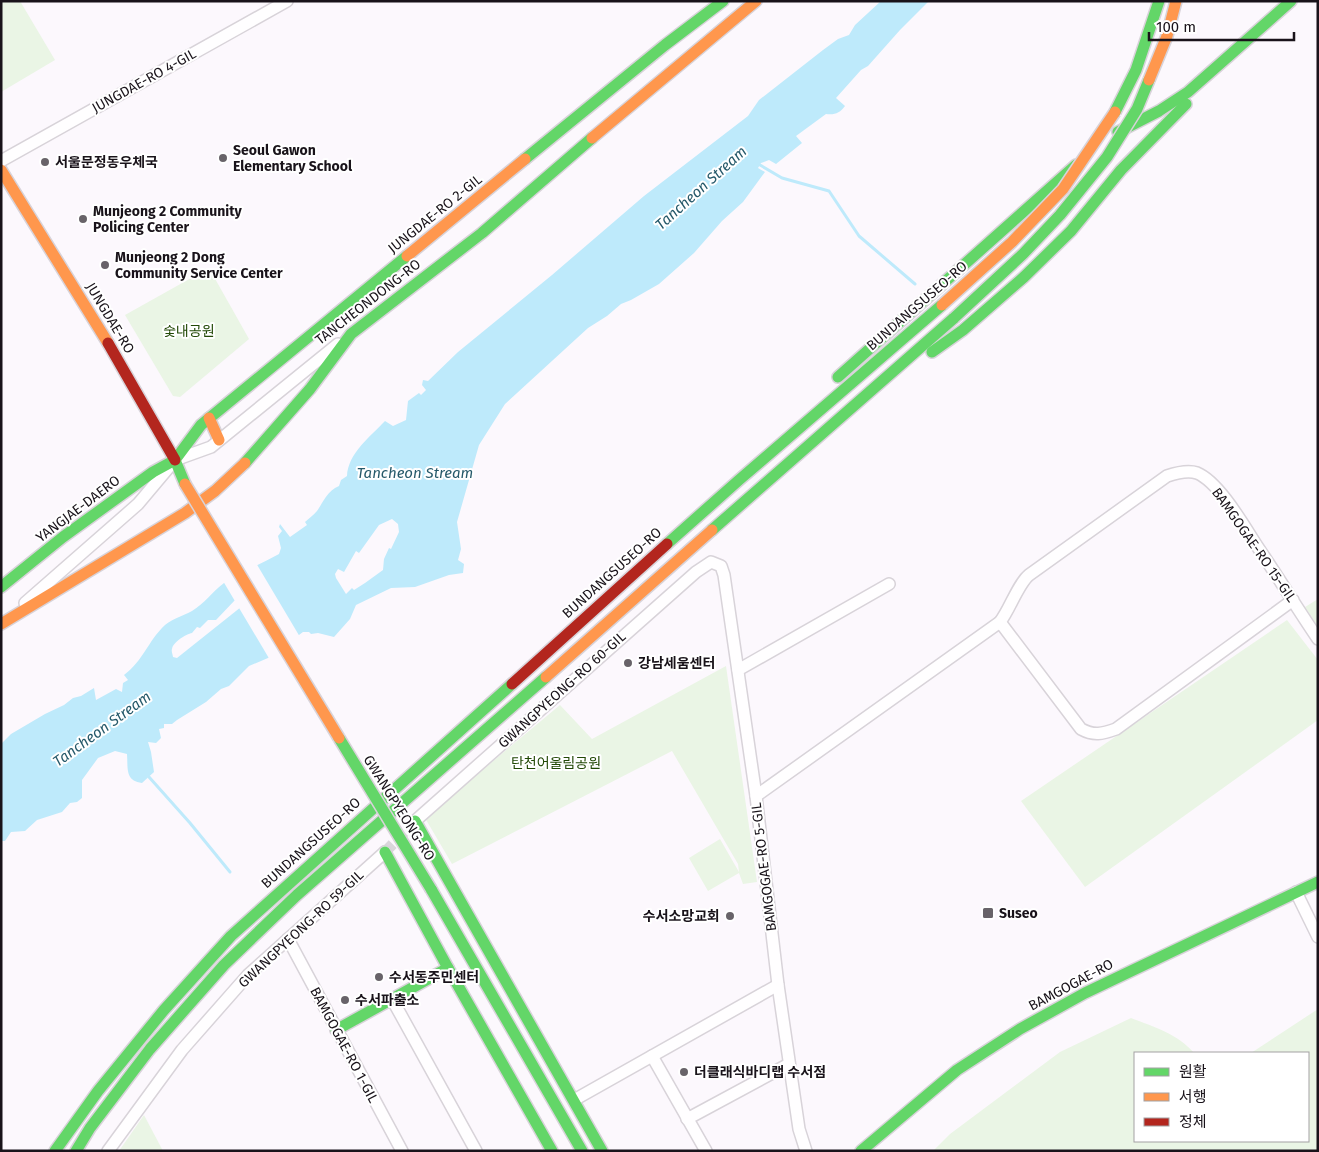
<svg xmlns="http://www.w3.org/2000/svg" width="1319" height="1152" font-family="'Fira Sans','Noto Sans KR',sans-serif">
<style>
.green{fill:#eaf5e5}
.water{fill:#beeafb;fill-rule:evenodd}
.pier{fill:#fcf8fd}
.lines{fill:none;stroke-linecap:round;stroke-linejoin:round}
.stream{stroke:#beeafb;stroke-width:3}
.street-tunnel{stroke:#dad6db;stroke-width:11;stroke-dasharray:11 5.5;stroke-linecap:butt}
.street-casing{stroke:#d8d3d9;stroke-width:14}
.fast-casing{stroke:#d8d3d9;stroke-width:14}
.slow-casing{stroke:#d8d3d9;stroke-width:14}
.jam-casing{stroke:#d8d3d9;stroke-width:14}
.street{stroke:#fffeff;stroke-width:11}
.fast{stroke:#63d668;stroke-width:11}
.slow{stroke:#ff974d;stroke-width:11}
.jam{stroke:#b3261e;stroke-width:11}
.fast-bridge-casing{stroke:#d8d3d9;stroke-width:14;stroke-linecap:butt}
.slow-bridge-casing{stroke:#d8d3d9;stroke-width:14;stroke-linecap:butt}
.fast-bridge{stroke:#63d668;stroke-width:11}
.slow-bridge{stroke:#ff974d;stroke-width:11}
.poi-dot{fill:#686369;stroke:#fff;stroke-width:2}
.labels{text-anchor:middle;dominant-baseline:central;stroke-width:4;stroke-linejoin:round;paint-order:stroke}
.street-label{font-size:14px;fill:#19131a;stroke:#fff}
.poi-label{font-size:14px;font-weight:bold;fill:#19131a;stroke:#fff;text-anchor:start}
.park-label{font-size:14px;fill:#214805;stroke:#fff}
.water-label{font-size:15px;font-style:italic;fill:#25596a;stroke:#fff}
</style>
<rect width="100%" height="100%" fill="#fcf8fd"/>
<g class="green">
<polygon points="1,1 20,1 55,60 1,92"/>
<polygon points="209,268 249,339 180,397 173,396 125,315"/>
<polygon points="1318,599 1318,627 1305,607"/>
<polygon points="1287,620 1318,660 1318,720 1085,887 1021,801"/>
<polygon points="726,666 757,882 743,884 739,873 708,891 689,858 720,839 739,872 738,864 672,751 452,864 425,818 560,705 592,739"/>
<path d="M1318,1009V1151H933L950,1134L1060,1052L1131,1018C1154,1027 1178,1034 1194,1053H1135V1141H1308V1053H1251Z"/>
<polygon points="144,1115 163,1151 119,1151"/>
</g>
<path class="water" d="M881,1H929L900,30L868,66L861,70L836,98L845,106C840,113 835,115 826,114L796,136L802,143L776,164L769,160L761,163L758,168L765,172L743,202L722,221L694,253L659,284L631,300L621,304L607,316L588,328L505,404L479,445L457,522L461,549L458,560L464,564L463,573L449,575L415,587L391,588L356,605L350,619L334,637L318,633L311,634L309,632H303L268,658L249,666L229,686L221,689L206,702L177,720L172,724H164V728L159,729L161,738L156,743L148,742L151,752L154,772L142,783C125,781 128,768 127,754L115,751L98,758L82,780V798L77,802L70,803L62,812L37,820L25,831L11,832L5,841H1V744L11,734L45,714L64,705L73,698L81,696L94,688L96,700L116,689L122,692L123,683L128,680L124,675C143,661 148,641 165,625C174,618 183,616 192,611C204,604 213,591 224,583C241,572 261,564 279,554L281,548L278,536L282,531L279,527L280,524L290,537L307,525L305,522C309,518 314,515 317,511C324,501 327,491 339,486L341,480L347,476C348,453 371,436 385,421L393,426L406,420L408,401L419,393L421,395L426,390L422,385L423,380L428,381L458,352L552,275L644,196L748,116L759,100L823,50L838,39L849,35L855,25ZM392,519L398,524L399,532L391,549L389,548L384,559L383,570L365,583L354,590L352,588L346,594L336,578L335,574L338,569L344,572L356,551L359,553L379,525ZM236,599L241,607L177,658L173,657C173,655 171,651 172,649C173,642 186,634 192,633L197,627L200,628L208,620H216Z"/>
<polygon class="pier" points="256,563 300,637 270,660 223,581"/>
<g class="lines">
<g class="stream">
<polyline points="760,165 782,178 829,191 859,236 915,284"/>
<polyline points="149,777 190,823 230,872"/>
</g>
<polyline class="street-tunnel" points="385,852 415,821"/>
<g class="street-casing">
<g id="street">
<polyline points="1,161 287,1"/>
<path d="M1293,600L1116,729C1102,734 1094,736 1081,729L1000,622C1010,609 1018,584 1029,575L1167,476C1176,473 1188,470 1197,473C1219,482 1244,526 1257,546C1278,577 1297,608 1318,639"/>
<polyline points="25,603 138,504 175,460 211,447 338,344"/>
<polyline points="738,670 889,584"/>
<polyline points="756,796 1000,622"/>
<polyline points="415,821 696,572 711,562 721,566 724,575 756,796 778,985 799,1129 806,1151"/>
<polyline points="1296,892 1318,937"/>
<polyline points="288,939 402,1151"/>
<polyline points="392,999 476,1151"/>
<polyline points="652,1056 706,1151"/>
<polyline points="574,1100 778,985"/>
<polyline points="687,1119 789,1064"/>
<polyline points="108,1151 182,1050 248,975 385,852"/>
</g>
</g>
<g class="fast-casing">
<g id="fast">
<polyline points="1118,132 1159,111 1188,92 1291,1"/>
<polyline points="525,159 665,45 723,1"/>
<polyline points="932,352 963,330 1024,277 1071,231 1121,170 1186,104"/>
<polyline points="838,377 1076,165"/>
<polyline points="175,460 185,484"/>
<polyline points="245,463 310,389 351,334 482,233 592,138"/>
<polyline points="712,530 954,318"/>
<polyline points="667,544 739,480 942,305"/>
<polyline points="1,587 63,537 153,472 175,460 201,425 407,256"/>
<polyline points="415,821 602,1151"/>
<polyline points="385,852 448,968 552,1151"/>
<polyline points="431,889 582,1151"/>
<polyline points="336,1030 448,968"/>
<polyline points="55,1151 98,1091 164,1010 231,936 512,684"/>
<polyline points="76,1151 90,1128 150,1049 224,965 297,895 546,677"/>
<polyline points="861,1151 957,1070 1020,1029 1085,993 1318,882"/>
</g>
</g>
<g class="slow-casing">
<g id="slow">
<polyline points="592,138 756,1"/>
<polyline points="1,170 108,343"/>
<polyline points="407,256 525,159"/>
<polyline points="209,418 219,440"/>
<polyline points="1,624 185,513 215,491 245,463"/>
<polyline points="546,677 712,530"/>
</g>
</g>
<g class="jam-casing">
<g id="jam">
<polyline points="108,343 175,460"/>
<polyline points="512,684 667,544"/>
</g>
</g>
<use href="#street" class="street"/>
<use href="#fast" class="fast"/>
<use href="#slow" class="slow"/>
<use href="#jam" class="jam"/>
<g class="fast-bridge-casing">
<g id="fast-bridge">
<polyline points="1115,112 1136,70 1159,1"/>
<polyline points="954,318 1023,254 1060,215 1107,157 1137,109 1149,80"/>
<polyline points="339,738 431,889"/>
</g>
</g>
<g class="slow-bridge-casing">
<g id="slow-bridge">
<polyline points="1149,80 1167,36 1176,1"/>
<polyline points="942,305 1012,242 1063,189 1115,112"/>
<polyline points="185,484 339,738"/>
</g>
</g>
<use href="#fast-bridge" class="fast-bridge"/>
<use href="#slow-bridge" class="slow-bridge"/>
</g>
<g class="poi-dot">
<circle cx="223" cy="158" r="5"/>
<circle cx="45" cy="162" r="5"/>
<circle cx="83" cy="219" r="5"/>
<circle cx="105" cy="265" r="5"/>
<circle cx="628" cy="663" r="5"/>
<rect x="982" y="907" width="12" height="12" rx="2.5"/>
<circle cx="730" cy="916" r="5"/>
<circle cx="379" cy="977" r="5"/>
<circle cx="345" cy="1000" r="5"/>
<circle cx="684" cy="1072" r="5"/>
</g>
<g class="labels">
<g class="street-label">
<text transform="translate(144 81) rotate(-29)">JUNGDAE-RO 4-GIL</text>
<text transform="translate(435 214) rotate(-39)">JUNGDAE-RO 2-GIL</text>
<text transform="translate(368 302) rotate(-38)">TANCHEONDONG-RO</text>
<text transform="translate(917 306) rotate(-41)">BUNDANGSUSEO-RO</text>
<text transform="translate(110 318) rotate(59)">JUNGDAE-RO</text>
<text transform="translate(78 509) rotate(-37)">YANGJAE-DAERO</text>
<text transform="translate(1254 545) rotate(55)">BAMGOGAE-RO 15-GIL</text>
<text transform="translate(612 573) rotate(-42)">BUNDANGSUSEO-RO</text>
<text transform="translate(562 690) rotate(-42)">GWANGPYEONG-RO 60-GIL</text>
<text transform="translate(399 808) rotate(58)">GWANGPYEONG-RO</text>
<text transform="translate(311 843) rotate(-42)">BUNDANGSUSEO-RO</text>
<text transform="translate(764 867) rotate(-97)">BAMGOGAE-RO 5-GIL</text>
<text transform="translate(301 929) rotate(-43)">GWANGPYEONG-RO 59-GIL</text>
<text transform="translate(1071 985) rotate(-28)">BAMGOGAE-RO</text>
<text transform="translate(344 1045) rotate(62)">BAMGOGAE-RO 1-GIL</text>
</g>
<g class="poi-label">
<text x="233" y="150">Seoul Gawon<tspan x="233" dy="16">Elementary School</tspan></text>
<text x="55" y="162">서울문정동우체국</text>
<text x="93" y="211">Munjeong 2 Community<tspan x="93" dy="16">Policing Center</tspan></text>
<text x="115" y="257">Munjeong 2 Dong<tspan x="115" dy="16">Community Service Center</tspan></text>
<text x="638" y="663">강남세움센터</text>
<text x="999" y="913">Suseo</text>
<text x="720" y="916" text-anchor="end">수서소망교회</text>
<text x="389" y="977">수서동주민센터</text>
<text x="355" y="1000">수서파출소</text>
<text x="694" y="1072">더클래식바디랩 수서점</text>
</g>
<g class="park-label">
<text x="189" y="331">숯내공원</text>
<text x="556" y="763">탄천어울림공원</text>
</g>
<g class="water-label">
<text transform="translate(701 188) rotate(-42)">Tancheon Stream</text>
<text x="415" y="473">Tancheon Stream</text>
<text transform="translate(102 729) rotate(-36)">Tancheon Stream</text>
</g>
</g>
<rect width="1319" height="1152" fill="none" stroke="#19131a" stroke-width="5"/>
<rect x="1134" y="1052" width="175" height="90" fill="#ffffff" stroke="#a3a1a3"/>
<rect x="1144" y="1068" width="25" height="8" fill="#63d668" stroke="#a3a1a3"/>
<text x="1179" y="1077" font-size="15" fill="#19131a">원활</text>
<rect x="1144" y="1093" width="25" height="8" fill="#ff974d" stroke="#a3a1a3"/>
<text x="1179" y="1102" font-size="15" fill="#19131a">서행</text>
<rect x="1144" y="1118" width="25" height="8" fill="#b3261e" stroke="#a3a1a3"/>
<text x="1179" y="1127" font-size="15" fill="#19131a">정체</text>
<path d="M1149 32v8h145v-8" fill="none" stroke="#19131a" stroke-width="2.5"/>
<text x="1156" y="32" font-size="15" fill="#19131a" stroke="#ffffff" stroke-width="4" paint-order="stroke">100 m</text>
</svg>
